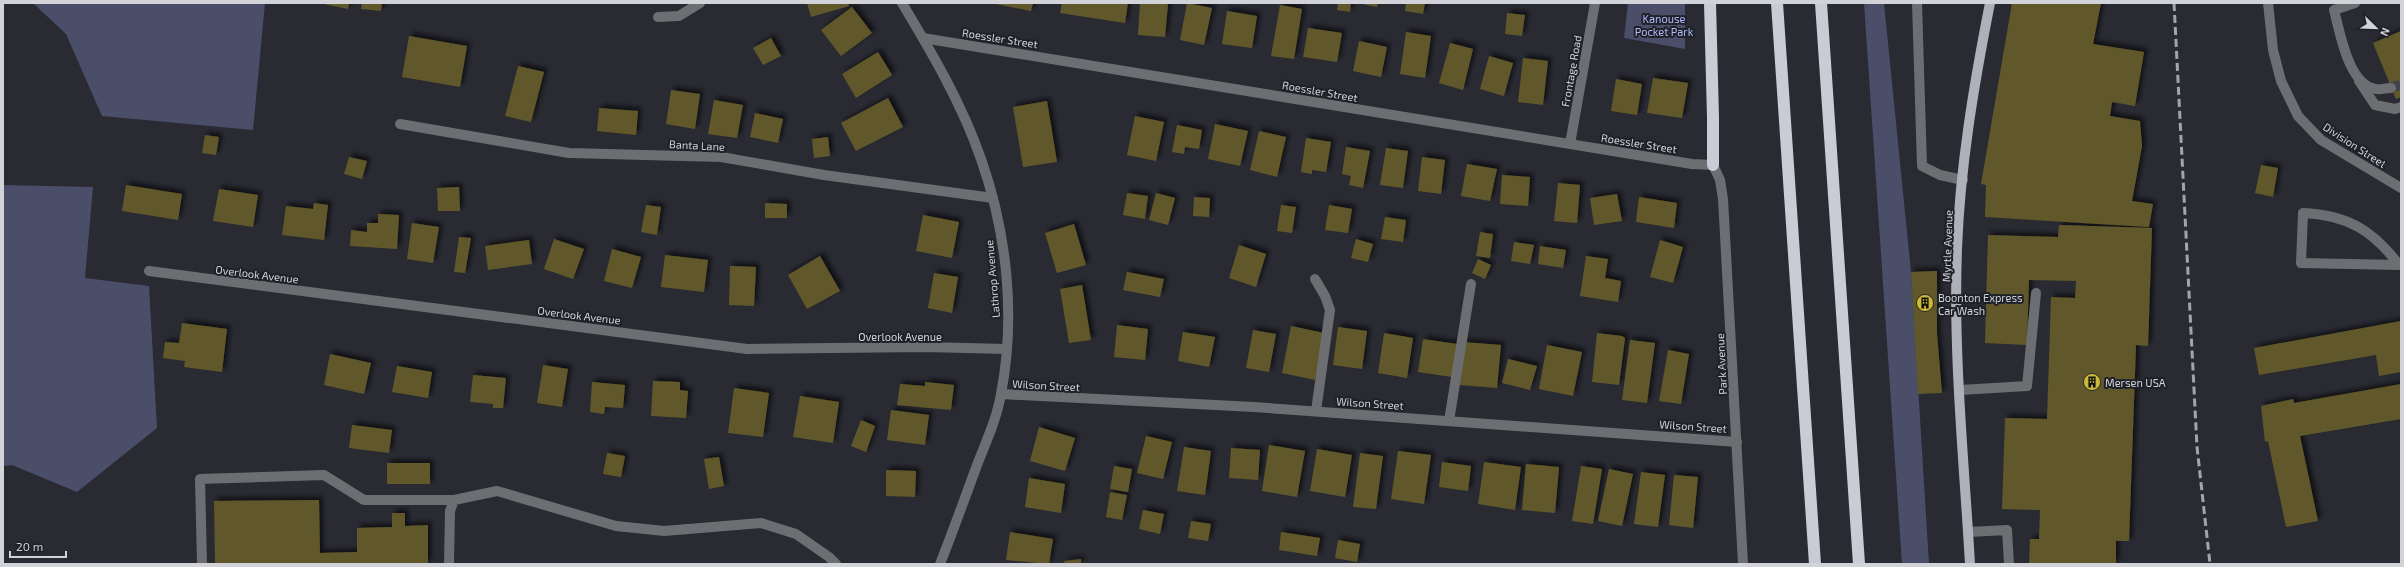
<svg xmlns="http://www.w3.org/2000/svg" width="2404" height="567" font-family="'Exo 2',sans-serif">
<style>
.green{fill:#4a4e69}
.building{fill:#61592a;filter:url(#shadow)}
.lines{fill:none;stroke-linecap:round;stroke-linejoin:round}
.minor-tunnel{stroke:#42434b;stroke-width:10;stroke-dasharray:10 5;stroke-linecap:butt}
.minor{stroke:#6d6e72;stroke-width:10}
.major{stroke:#afb0b9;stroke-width:10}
.highway{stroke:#c9cbd5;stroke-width:12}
.rail{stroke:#a4a5ab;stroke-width:3;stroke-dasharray:8 4;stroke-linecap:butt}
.labels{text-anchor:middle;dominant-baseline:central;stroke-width:4;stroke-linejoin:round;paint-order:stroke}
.park-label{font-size:11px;fill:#b0bafe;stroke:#1f2128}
.street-label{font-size:11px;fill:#d2d3d8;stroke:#1f2128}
.poi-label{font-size:11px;fill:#d2d3d8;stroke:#1f2128;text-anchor:start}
</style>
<defs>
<filter id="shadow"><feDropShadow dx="3.5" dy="-3.5" stdDeviation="2" flood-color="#0009"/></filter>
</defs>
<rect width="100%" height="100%" fill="#292a32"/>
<g class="green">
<polygon points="33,3 265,3 253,130 102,116 66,34"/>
<polygon points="1628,3 1685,3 1685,49 1624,38"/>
<polygon points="1864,3 1884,3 1911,272 1929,564 1902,564"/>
<polygon points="3,185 93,187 85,278 149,286 157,428 77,492 12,465 3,466"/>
</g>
<g class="building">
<polygon points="319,3 349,3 348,9"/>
<polygon points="362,3 382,3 381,11 361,9"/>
<polygon points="807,3 848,3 849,6 811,17"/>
<polygon points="991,3 1033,3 1031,11"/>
<polygon points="1062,3 1128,3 1125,23 1060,13"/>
<polygon points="1140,3 1168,4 1165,37 1138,35"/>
<polygon points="1187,3 1212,8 1204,45 1180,40"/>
<polygon points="1338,3 1351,3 1350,12 1337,10"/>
<polygon points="1358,3 1378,3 1377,7"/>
<polygon points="1406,3 1425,3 1423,14 1405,11"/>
<polygon points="2012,3 2101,3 2093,44 2144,52 2135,106 2112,102 2110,116 2140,121 2142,146 2132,201 2153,204 2149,227 1985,217 1986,185 1981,184"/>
<polygon points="1280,5 1302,9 1294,59 1271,56"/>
<polygon points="852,7 872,33 841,56 821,30"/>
<polygon points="1227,11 1257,16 1252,48 1222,44"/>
<polygon points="1507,13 1525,15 1522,36 1505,34"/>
<polygon points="1308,28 1342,33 1337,62 1303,57"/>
<polygon points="2401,31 2401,97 2396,99 2373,43"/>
<polygon points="1406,32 1431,36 1425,78 1400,74"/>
<polygon points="409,36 467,46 460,87 402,77"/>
<polygon points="771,38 781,56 763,65 753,48"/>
<polygon points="1359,41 1387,47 1381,77 1353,71"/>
<polygon points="1450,43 1473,49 1463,90 1439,83"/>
<polygon points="878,52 892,75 856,98 842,74"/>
<polygon points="1489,56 1513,63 1504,96 1480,89"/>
<polygon points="1523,58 1548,61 1543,105 1518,102"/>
<polygon points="518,66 544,72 531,122 505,116"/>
<polygon points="1653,78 1688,83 1682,118 1647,113"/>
<polygon points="1616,79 1642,84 1637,115 1611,111"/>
<polygon points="671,90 700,94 695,129 666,124"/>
<polygon points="888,98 903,127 856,151 841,123"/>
<polygon points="714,100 743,105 737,138 708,134"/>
<polygon points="1047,101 1057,162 1023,167 1013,107"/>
<polygon points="599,108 638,111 636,135 597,131"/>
<polygon points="755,113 783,119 778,143 750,137"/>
<polygon points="1135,116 1164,122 1156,161 1127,155"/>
<polygon points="1215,124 1248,131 1240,166 1208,159"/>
<polygon points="1177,125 1202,130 1199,149 1185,147 1184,154 1172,152"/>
<polygon points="1259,131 1286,137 1277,177 1250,170"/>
<polygon points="205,135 219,137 216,155 202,153"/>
<polygon points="828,137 830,156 814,158 812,139"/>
<polygon points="1306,138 1331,142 1326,172 1312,170 1312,174 1301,172"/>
<polygon points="1346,147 1370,151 1363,188 1349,185 1351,176 1342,174"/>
<polygon points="1386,148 1408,151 1403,188 1380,185"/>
<polygon points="349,157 367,161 362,179 344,174"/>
<polygon points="1422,157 1445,160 1441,194 1418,191"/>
<polygon points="1467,164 1497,169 1490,201 1461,196"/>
<polygon points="2261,165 2278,168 2273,197 2255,193"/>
<polygon points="1502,175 1530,177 1528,206 1500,204"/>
<polygon points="1558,183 1580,185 1577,223 1554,221"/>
<polygon points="126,185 182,194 178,220 122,211"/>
<polygon points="459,187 460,211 438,211 437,188"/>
<polygon points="219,189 258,195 253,227 213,221"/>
<polygon points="1127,193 1148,196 1145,219 1123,215"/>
<polygon points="1156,193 1175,198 1168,225 1149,220"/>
<polygon points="1617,194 1622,221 1594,225 1590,198"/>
<polygon points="1194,197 1210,198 1209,217 1193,216"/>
<polygon points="1639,197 1677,203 1674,228 1636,222"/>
<polygon points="314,203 328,205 324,240 282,235 286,206 313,209"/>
<polygon points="765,203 787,204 787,218 765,218"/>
<polygon points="646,205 661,207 657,235 641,232"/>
<polygon points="1281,205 1296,207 1292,233 1277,231"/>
<polygon points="1329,205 1352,209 1348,233 1325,230"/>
<polygon points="378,214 399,215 397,249 350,246 351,230 367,232 367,223 378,223"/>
<polygon points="923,215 959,222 952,258 916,251"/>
<polygon points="1385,217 1406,220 1403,242 1381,239"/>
<polygon points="412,223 439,227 433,263 407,259"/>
<polygon points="1074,224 1086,265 1057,273 1045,233"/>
<polygon points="2059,225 2152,228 2148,346 2136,345 2129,541 2116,541 2116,564 2029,564 2030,539 2039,539 2040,510 2002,509 2005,418 2047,419 2051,297 2075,298 2076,281 2029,280 2027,345 1985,343 1988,235 2058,237"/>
<polygon points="1480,232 1493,234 1490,258 1476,256"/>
<polygon points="459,237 471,238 465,273 454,272"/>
<polygon points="554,239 584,249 573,279 544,269"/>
<polygon points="1356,239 1373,244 1368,262 1351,258"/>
<polygon points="529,240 532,264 488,270 485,246"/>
<polygon points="1660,240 1683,247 1673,283 1650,277"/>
<polygon points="1514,242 1534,245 1530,264 1511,261"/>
<polygon points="1239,245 1266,254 1256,287 1229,278"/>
<polygon points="1540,246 1566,250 1563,268 1538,264"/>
<polygon points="612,249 641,257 632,288 604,281"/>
<polygon points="665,255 708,260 704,292 661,287"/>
<polygon points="820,256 840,291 807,309 788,275"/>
<polygon points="1586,256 1608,259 1605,278 1621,281 1618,302 1580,296"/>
<polygon points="1478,259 1491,265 1485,279 1472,273"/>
<polygon points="730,266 756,267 754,306 729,305"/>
<polygon points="1937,271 1937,334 1942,393 1918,394 1911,272"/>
<polygon points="1127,272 1164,279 1160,297 1123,290"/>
<polygon points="934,273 958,277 952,313 928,308"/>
<polygon points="1082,285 1091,340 1069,343 1060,289"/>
<polygon points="2401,321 2401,372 2379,376 2376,355 2259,375 2254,348"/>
<polygon points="182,323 227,329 222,372 184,367 185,361 163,358 165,342 179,343"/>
<polygon points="1117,325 1148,329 1145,360 1114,357"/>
<polygon points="1291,326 1324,333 1315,380 1282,373"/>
<polygon points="1338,327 1367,331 1362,369 1333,365"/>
<polygon points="1253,330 1276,334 1269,372 1246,368"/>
<polygon points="1183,332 1215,337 1209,367 1178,361"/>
<polygon points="1384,333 1413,338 1407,378 1378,373"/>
<polygon points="1597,333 1622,336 1625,338 1619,385 1592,382"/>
<polygon points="1423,339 1457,344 1452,377 1418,372"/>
<polygon points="1630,340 1655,343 1647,403 1622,400"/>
<polygon points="1463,342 1501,345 1497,388 1459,385"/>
<polygon points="1547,345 1582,352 1573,396 1539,389"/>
<polygon points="1668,350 1689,354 1681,404 1659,401"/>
<polygon points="330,354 371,363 364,394 324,385"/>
<polygon points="1508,359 1537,366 1530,390 1502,383"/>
<polygon points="543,365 568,369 562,407 537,403"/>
<polygon points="397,366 432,372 428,398 392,392"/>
<polygon points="473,375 506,378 503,408 493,408 493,404 470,402"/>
<polygon points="653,381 680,382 680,390 688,391 686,418 651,416"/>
<polygon points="592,382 625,385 623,408 605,407 604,414 590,412"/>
<polygon points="925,382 954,385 951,410 897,405 900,384 925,386"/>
<polygon points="2401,384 2401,419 2300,436 2318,521 2286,527 2268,441 2265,442 2261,406 2293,399 2294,403"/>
<polygon points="734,388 769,393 763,437 728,433"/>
<polygon points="800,396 839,402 833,443 793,437"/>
<polygon points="891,410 929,415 925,445 887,440"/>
<polygon points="861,420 875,426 866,452 851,446"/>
<polygon points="352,425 392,430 389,453 349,448"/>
<polygon points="1039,427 1075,438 1065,471 1030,461"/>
<polygon points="1146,436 1172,442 1163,479 1137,473"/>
<polygon points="1269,445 1305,451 1297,497 1262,491"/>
<polygon points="1184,447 1211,451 1205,495 1177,491"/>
<polygon points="1231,448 1260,450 1258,480 1229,478"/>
<polygon points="1317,449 1352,455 1345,497 1310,491"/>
<polygon points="1398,451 1431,455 1424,504 1391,499"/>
<polygon points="607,453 625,456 621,477 603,474"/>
<polygon points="1360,453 1383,456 1376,509 1353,507"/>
<polygon points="719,457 724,486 709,489 704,459"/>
<polygon points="1442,462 1471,466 1468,491 1439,487"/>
<polygon points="1484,462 1521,467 1515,510 1478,504"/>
<rect x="387" y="463" width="43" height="21"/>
<polygon points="1526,464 1559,467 1555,513 1522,510"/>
<polygon points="1114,466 1132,469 1128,492 1110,489"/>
<polygon points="1581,466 1602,469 1593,524 1572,521"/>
<polygon points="1609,469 1633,474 1622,526 1598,521"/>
<polygon points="886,470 916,471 915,497 886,496"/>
<polygon points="1641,472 1665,475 1658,527 1634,524"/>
<polygon points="1674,475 1698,477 1693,528 1669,525"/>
<polygon points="1029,478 1065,484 1061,513 1025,507"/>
<polygon points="1110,492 1127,495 1122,520 1106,517"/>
<polygon points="319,500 320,553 357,552 357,528 392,527 392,513 405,513 405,526 428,525 428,564 215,564 214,501"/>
<polygon points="1143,510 1164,514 1160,534 1139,529"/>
<polygon points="1191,521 1211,524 1208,541 1188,538"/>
<polygon points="1010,532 1053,539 1049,564 1006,560"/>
<polygon points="1281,532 1320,538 1317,556 1279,550"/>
<polygon points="1338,540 1360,544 1357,562 1335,558"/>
<polygon points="1081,559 1081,564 1065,564 1064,561"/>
</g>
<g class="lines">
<polyline class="minor-tunnel" points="2391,88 2401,84"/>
<g class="minor">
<path d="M902,3C932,53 962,104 981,159C1007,233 1016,316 1001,394C997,418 986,442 977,465C965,498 953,531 940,564"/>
<polyline points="1917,3 1922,166 1940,175 1963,180"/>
<polyline points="2268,3 2273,50 2281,81 2298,116 2321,140 2401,188"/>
<path d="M2355,3L2334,10C2340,32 2348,85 2376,89C2380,90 2386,88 2391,88"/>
<polyline points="658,17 679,16 700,3"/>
<polyline points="923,38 1692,164 1713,165 1720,180 1723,199 1743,564"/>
<polyline points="2359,81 2375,105 2395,109 2401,107"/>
<polyline points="400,124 569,153 721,157 824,175 993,198"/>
<polyline points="1570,144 1595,3"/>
<path d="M2399,265C2373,230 2347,215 2303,213L2301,263L2399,265H2401"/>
<polyline points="149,271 747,349 925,347 1007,349"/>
<polyline points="1315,279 1325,296 1330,310 1316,411"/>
<polyline points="1960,390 2027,386 2036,293"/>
<polyline points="1001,394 1254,407 1737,442"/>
<polyline points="1449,421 1471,284"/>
<polyline points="1968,532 2007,530 2009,564"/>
<polyline points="202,564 200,479 324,475 364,500 454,500"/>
<polyline points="449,564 450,511 454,500 497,491 616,526 664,531 761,523 796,534 829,557 836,564"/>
</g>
<path class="major" d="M1970,564C1964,460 1953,354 1957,249C1960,167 1974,84 1990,3"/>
<g class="highway">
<polyline points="1710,3 1713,118 1713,165"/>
<polyline points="1777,3 1815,564"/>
<polyline points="1821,3 1859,564"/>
</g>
<polyline class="rail" points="2174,3 2197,447 2210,564"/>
</g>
<defs>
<g id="building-disc" transform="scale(0.9)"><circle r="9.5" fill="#cdb938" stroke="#1f2128"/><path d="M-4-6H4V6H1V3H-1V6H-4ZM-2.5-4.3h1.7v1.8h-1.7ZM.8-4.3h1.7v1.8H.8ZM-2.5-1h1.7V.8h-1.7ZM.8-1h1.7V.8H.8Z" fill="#111"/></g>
</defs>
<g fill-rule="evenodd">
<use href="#building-disc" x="1925" y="303"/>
<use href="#building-disc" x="2092" y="382"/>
</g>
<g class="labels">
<g class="park-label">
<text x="1664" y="18">Kanouse<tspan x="1664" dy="13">Pocket Park</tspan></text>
</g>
<g class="street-label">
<text transform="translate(1000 38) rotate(9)">Roessler Street</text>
<text transform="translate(1571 71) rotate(-80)">Frontage Road</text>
<text transform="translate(1320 91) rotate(10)">Roessler Street</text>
<text transform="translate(1639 143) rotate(9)">Roessler Street</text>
<text transform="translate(697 145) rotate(3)">Banta Lane</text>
<text transform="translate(2355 145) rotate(33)">Division Street</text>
<text transform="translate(1947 246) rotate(-88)">Myrtle Avenue</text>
<text transform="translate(257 274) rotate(7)">Overlook Avenue</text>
<text transform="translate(992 279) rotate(-95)">Lathrop Avenue</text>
<text transform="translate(579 315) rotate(7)">Overlook Avenue</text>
<text x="900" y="336">Overlook Avenue</text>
<text transform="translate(1721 364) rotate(-93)">Park Avenue</text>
<text transform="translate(1046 385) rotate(3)">Wilson Street</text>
<text transform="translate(1370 403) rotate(4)">Wilson Street</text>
<text transform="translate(1693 426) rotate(4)">Wilson Street</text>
</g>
<g class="poi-label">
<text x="1938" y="297">Boonton Express<tspan x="1938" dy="13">Car Wash</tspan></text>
<text x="2105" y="382">Mersen USA</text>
</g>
</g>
<rect width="2404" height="567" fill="none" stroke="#d2d3d8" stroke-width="8"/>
<g transform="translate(2376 28) rotate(113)" stroke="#1f2128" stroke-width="3" paint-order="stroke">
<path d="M0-3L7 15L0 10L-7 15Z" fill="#d2d3d8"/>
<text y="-6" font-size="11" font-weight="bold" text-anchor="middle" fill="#d2d3d8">N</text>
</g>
<path d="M10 551v6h56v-6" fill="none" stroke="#d2d3d8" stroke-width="2"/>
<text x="16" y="551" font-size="12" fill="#d2d3d8" stroke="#1f2128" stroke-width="3" paint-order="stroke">20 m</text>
</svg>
